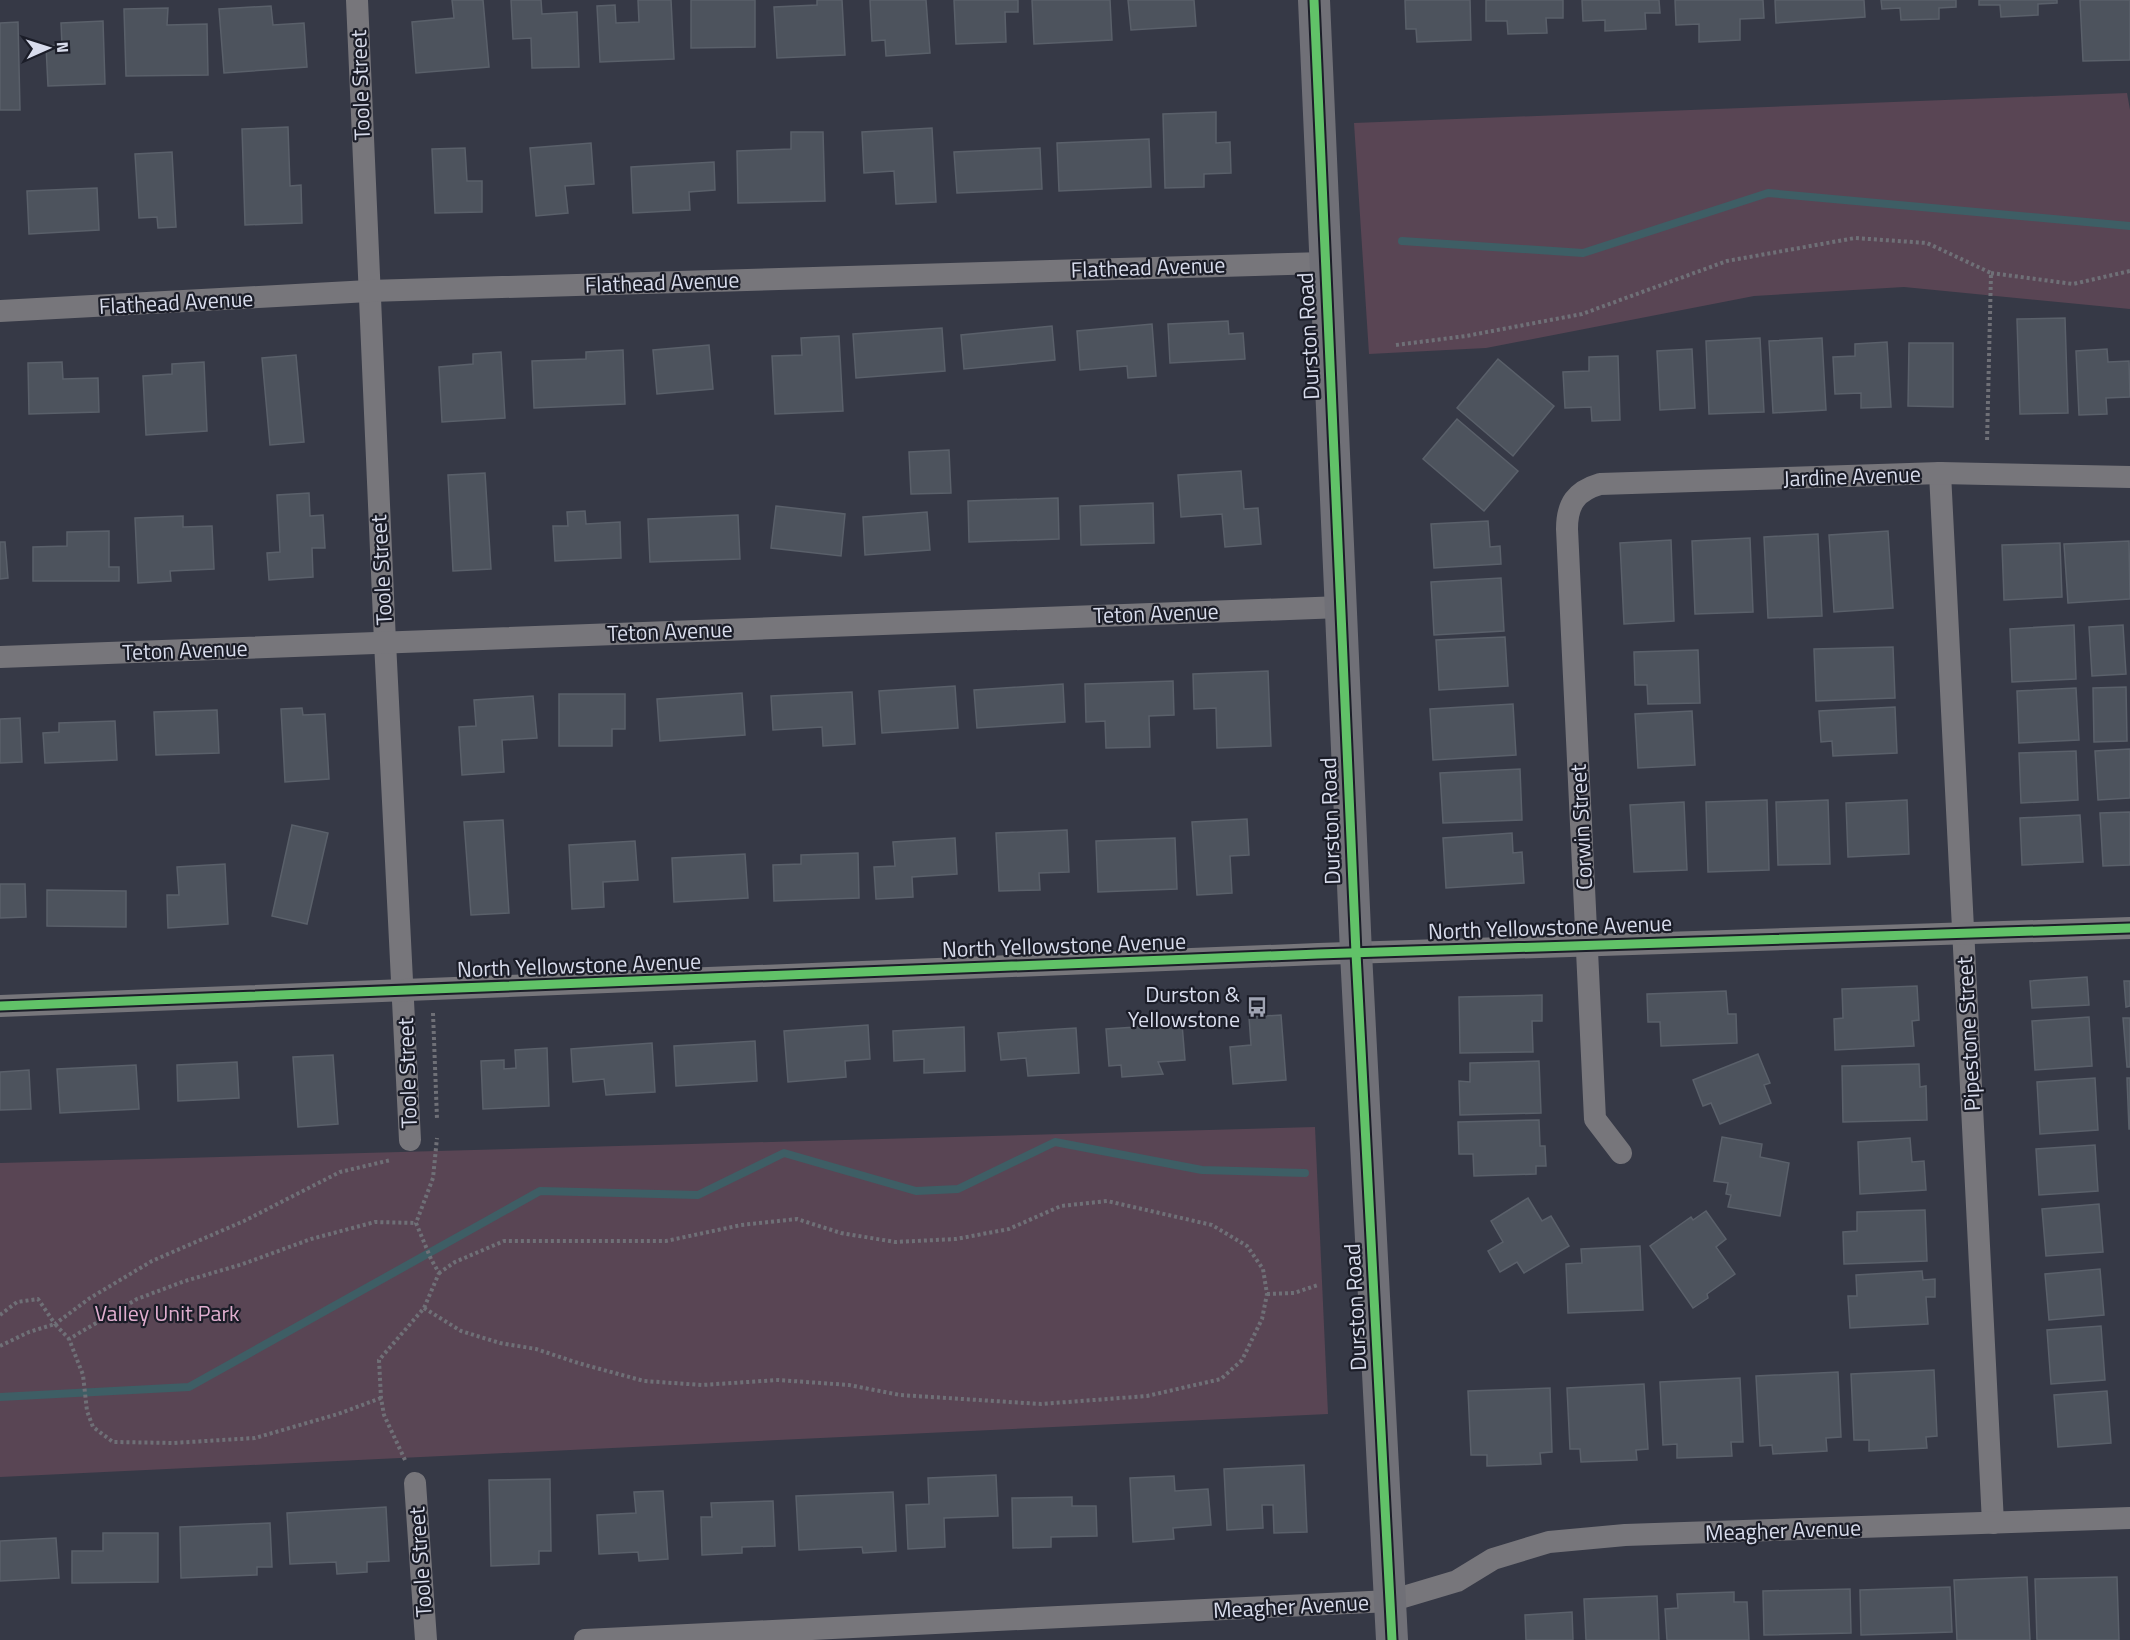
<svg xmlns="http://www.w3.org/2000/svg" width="2130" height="1640" font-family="'Titillium Web',sans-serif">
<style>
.green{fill:#594554}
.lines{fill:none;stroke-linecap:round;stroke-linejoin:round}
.stream{stroke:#3e5e65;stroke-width:8}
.building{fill:#4d535d;stroke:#5a606a;stroke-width:1.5}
.path{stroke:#6f7077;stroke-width:4;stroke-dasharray:3 3;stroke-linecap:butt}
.minor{stroke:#77767b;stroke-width:22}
.secondary{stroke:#707077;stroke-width:32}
.cycleway-casing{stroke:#1b1d28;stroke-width:13}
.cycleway{stroke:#61c268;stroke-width:9}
.labels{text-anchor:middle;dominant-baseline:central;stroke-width:4.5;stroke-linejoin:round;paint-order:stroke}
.street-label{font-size:22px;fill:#d8dcec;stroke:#1b1d28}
.poi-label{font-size:22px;fill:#d8dcec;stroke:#1b1d28;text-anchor:end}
.park-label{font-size:22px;fill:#e0aecf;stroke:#1b1d28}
</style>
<rect width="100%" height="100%" fill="#363946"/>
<g class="green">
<polygon points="2127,93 2130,110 2130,309 1904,287 1754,296 1486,348 1369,354 1354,123"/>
<polygon points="1315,1127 1328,1414 0,1477 0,1163"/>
</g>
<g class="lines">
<g class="stream">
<polyline points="1402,241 1583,253 1768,193 2130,226"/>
<polyline points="0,1397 189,1387 540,1191 698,1195 784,1153 916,1191 958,1189 1055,1142 1202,1170 1305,1173"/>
</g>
</g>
<g class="building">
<polygon points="452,0 483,0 489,67 416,73 412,22 454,18"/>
<polygon points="511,0 541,0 542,14 577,12 579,67 532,68 531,38 513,39"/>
<polygon points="638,0 671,0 674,59 600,62 597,6 615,5 616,23 639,22"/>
<polygon points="691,0 755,0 755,47 691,48"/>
<polygon points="817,0 842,0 845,55 777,58 774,7 817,5"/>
<polygon points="870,0 926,0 930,53 886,56 885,40 872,41"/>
<polygon points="954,0 1018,0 1018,12 1005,12 1006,42 956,44"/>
<polygon points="1032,0 1110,0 1112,40 1034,44"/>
<polygon points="1128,0 1194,0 1196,26 1131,30"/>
<polygon points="1405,0 1470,0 1471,40 1417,42 1416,29 1406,29"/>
<polygon points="1486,0 1563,0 1563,18 1546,18 1547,33 1508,34 1507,21 1486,21"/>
<polygon points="1582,0 1659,0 1660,13 1645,13 1646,29 1605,31 1605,20 1583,21"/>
<polygon points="1675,0 1763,0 1764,18 1740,19 1740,40 1699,42 1699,24 1676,25"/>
<polygon points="1775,0 1864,0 1865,17 1776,23"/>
<polygon points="1881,0 1956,0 1956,7 1939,8 1939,19 1901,20 1900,8 1882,9"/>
<polygon points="1979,0 2057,0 2057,3 2038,4 2038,15 2001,17 2000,5 1979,5"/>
<polygon points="2080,0 2130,0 2130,60 2083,61"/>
<polygon points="271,6 273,25 304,23 307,67 224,73 219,9"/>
<polygon points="168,8 167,25 207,24 208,75 126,76 124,9"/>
<polygon points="103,21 105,84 48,86 46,46 62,45 61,23"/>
<polygon points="18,22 20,110 0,110 0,23"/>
<polygon points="1216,112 1216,143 1230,142 1231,173 1204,174 1204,187 1165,188 1163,114"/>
<polygon points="288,127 290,186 301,185 302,223 245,225 242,129"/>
<polygon points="932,128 936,202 896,204 894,171 864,173 862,132"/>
<polygon points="791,132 823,132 825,201 738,203 737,151 791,149"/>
<polygon points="1149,139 1151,187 1059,191 1057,143"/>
<polygon points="591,143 594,184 565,186 568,213 536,216 530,148"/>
<polygon points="465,148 467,181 482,181 482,212 435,213 432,149"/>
<polygon points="1040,148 1042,189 957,193 954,152"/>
<polygon points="172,152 176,227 158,228 157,217 139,218 135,154"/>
<polygon points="714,162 715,190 689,192 690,210 633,213 631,167"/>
<polygon points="97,188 99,230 29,234 27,191"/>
<polygon points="2065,318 2068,413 2020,414 2017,319"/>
<polygon points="1228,321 1229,334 1243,333 1245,359 1170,363 1168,324"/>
<polygon points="1152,324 1156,376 1128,378 1127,366 1080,370 1077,331"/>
<polygon points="1052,326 1055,360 964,369 961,335"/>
<polygon points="942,328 945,371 856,378 853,334"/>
<polygon points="839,336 843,411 775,414 772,356 802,355 801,338"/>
<polygon points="1760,338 1764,412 1709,414 1706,341"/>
<polygon points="1822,338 1826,410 1773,413 1769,341"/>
<polygon points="1887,342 1891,407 1861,408 1861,393 1835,394 1833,357 1855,356 1855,344"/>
<polygon points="1909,343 1953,343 1953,407 1908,406"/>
<polygon points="709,345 713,389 657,394 653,350"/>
<polygon points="1692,349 1695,408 1660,410 1657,351"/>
<polygon points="2107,349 2108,362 2129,361 2130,397 2106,398 2107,414 2079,415 2076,351"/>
<polygon points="623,350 625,404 534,408 532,361 586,359 586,352"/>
<polygon points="501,352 505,418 442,422 439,367 473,364 473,354"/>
<polygon points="296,355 304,442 270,445 262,358"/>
<polygon points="1618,356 1620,420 1592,421 1591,407 1565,408 1563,372 1589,371 1589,357"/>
<polygon points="1498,359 1554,406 1513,456 1457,408"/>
<polygon points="62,362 63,379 98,378 99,412 29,414 28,363"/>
<polygon points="204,362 207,431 146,435 143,376 172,374 172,364"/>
<polygon points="1457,419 1518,471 1484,511 1423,459"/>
<polygon points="949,450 951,493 911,494 909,452"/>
<polygon points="1241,471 1244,509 1258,508 1261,544 1225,547 1222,514 1181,517 1178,475"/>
<polygon points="485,473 491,569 453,571 448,475"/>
<polygon points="309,493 310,516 323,515 325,548 312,548 313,577 269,580 267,553 280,552 277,495"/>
<polygon points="1058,498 1059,539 969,542 968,501"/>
<polygon points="1153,503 1154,543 1081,545 1080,506"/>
<polygon points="776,506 845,514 841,556 771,548"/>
<polygon points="585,511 586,524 620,522 621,558 555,561 553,526 568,526 567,512"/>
<polygon points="927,512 930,550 865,555 863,517"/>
<polygon points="738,515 740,559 650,562 648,519"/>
<polygon points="183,516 183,527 212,526 214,569 170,571 171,581 138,583 135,518"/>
<polygon points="1488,521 1490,547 1500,546 1501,564 1434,568 1431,524"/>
<polygon points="109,531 109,567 119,567 119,581 33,581 33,547 67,546 67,532"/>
<polygon points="1888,531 1893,608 1834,612 1829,535"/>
<polygon points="1818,534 1822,616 1768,618 1764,537"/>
<polygon points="1750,538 1753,612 1695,614 1692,541"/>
<polygon points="1671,540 1674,621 1624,624 1620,543"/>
<polygon points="2129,541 2130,599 2068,603 2064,544"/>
<polygon points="0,542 5,542 8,578 0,579"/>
<polygon points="2060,543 2062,597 2004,600 2002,545"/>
<polygon points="1501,578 1504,631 1434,635 1431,582"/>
<polygon points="2074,625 2076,679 2012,682 2010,629"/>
<polygon points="2123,625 2126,674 2092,676 2089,627"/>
<polygon points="1505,637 1508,686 1439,690 1436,640"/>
<polygon points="1893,647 1895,698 1816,701 1814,649"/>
<polygon points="1698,650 1700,703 1648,704 1647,685 1635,685 1634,652"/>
<polygon points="1268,671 1271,746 1217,748 1216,708 1194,709 1193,674"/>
<polygon points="1173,681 1174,715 1149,716 1150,747 1106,748 1105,721 1086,722 1085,684"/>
<polygon points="1063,684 1065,722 977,728 974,690"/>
<polygon points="955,686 958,728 882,733 879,691"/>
<polygon points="2126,687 2127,741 2094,742 2093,688"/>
<polygon points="2076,688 2079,740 2019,743 2017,691"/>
<polygon points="852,692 855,744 823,746 822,727 773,730 771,696"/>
<polygon points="742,693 745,735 660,741 657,699"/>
<polygon points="559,694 625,694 625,729 612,729 612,746 559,746"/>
<polygon points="533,696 537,738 502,740 504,772 462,775 459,727 476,726 474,700"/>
<polygon points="1513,704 1516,755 1433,760 1430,709"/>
<polygon points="1895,707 1897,753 1833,756 1832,741 1821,742 1819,711"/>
<polygon points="302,708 303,715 325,714 329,779 285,782 281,709"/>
<polygon points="217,710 219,753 156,755 154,712"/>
<polygon points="1692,711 1695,765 1638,768 1635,714"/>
<polygon points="20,718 22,762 0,763 0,719"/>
<polygon points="115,721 117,760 45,763 43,733 59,732 59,723"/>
<polygon points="2130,749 2130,798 2098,800 2095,751"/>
<polygon points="2076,751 2078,800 2021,803 2019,753"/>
<polygon points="1520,769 1522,820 1443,823 1440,773"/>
<polygon points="1767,800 1769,870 1708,872 1706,802"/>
<polygon points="1828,800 1830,864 1778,865 1776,802"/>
<polygon points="1907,800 1909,854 1848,857 1846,803"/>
<polygon points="1684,802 1687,870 1634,872 1630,805"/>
<polygon points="2130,812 2130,865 2103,866 2100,813"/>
<polygon points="2080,815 2083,862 2022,865 2020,818"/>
<polygon points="1247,819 1249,855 1230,856 1232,893 1197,895 1192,822"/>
<polygon points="503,820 509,913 471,915 464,822"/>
<polygon points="292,825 328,833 307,924 272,916"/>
<polygon points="1067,830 1069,872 1039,873 1040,890 999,891 996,833"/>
<polygon points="1512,833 1513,853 1522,852 1524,883 1446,888 1443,838"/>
<polygon points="955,838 957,874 912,877 913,897 876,899 874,867 895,866 893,842"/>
<polygon points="1175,838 1177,889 1098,892 1096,841"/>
<polygon points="635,841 638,880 603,882 604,907 572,909 569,845"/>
<polygon points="858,853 859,898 774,901 773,865 801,864 801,855"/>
<polygon points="745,854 748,898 674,902 672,858"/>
<polygon points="225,864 228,924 168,928 167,895 179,895 177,867"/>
<polygon points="0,884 25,884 26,917 0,918"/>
<polygon points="47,890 126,891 126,927 47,926"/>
<polygon points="2087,977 2089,1005 2032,1008 2030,981"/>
<polygon points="2124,981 2130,981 2130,1006 2126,1007"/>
<polygon points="1917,986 1919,1020 1912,1021 1914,1046 1835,1050 1834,1019 1843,1018 1842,989"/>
<polygon points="1726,991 1728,1014 1736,1014 1737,1043 1661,1046 1660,1022 1648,1022 1647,994"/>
<polygon points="1542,995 1542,1021 1532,1021 1533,1052 1460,1053 1459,997"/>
<polygon points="1281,1015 1286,1080 1233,1084 1230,1047 1251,1045 1249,1017"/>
<polygon points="2089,1017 2092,1066 2035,1070 2032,1021"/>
<polygon points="2123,1018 2130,1018 2130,1067 2127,1067"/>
<polygon points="1182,1024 1185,1060 1158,1062 1163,1074 1122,1077 1121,1065 1109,1066 1106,1029"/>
<polygon points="868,1025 870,1059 845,1061 846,1077 788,1082 784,1031"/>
<polygon points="964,1027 965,1071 924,1073 924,1059 894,1061 893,1031"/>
<polygon points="1076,1028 1079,1073 1028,1076 1026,1058 1001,1060 998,1033"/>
<polygon points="755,1041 757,1081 676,1086 674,1046"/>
<polygon points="652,1043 655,1092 606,1095 604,1079 573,1082 571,1049"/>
<polygon points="547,1048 549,1106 483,1109 481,1061 504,1060 504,1069 516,1068 515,1050"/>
<polygon points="1758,1054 1770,1083 1764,1085 1771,1103 1720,1124 1711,1103 1703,1106 1693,1080"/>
<polygon points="333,1055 338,1124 298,1127 293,1057"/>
<polygon points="1539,1061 1541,1113 1460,1115 1459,1081 1470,1082 1470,1063"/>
<polygon points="237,1062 239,1098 178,1101 177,1065"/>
<polygon points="1919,1064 1920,1087 1926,1086 1927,1120 1843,1122 1842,1066"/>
<polygon points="136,1065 139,1109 60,1113 57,1069"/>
<polygon points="29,1070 31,1109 0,1110 0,1072"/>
<polygon points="2095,1078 2098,1130 2040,1134 2037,1082"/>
<polygon points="2127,1078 2130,1078 2130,1129 2129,1129"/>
<polygon points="1539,1120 1540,1146 1545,1146 1546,1166 1536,1166 1536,1174 1474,1176 1473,1154 1459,1154 1458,1122"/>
<polygon points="1722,1137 1762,1144 1760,1157 1789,1163 1780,1216 1728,1207 1731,1195 1726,1194 1728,1183 1714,1181"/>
<polygon points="1910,1138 1912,1162 1924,1161 1926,1190 1860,1194 1858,1142"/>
<polygon points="2095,1145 2098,1191 2039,1195 2036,1149"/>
<polygon points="1528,1198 1542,1221 1551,1216 1569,1246 1524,1273 1517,1262 1500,1272 1488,1251 1503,1242 1491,1221"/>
<polygon points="2099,1204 2103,1252 2046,1256 2042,1209"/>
<polygon points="1925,1210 1927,1261 1844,1264 1843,1232 1857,1231 1857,1212"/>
<polygon points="1706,1211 1726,1239 1716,1247 1735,1274 1707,1294 1708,1298 1693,1308 1650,1246 1691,1217 1693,1220"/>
<polygon points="1640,1246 1643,1310 1568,1313 1566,1264 1582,1263 1581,1249"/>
<polygon points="2100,1269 2104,1315 2049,1320 2045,1274"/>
<polygon points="1922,1271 1923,1280 1935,1279 1935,1297 1926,1297 1928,1324 1850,1328 1848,1296 1857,1296 1856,1275"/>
<polygon points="2101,1326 2105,1380 2051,1384 2047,1330"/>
<polygon points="1934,1370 1937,1436 1926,1437 1927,1448 1869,1451 1869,1440 1854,1440 1851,1374"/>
<polygon points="1838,1372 1841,1437 1826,1438 1827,1451 1773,1454 1772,1445 1760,1446 1756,1376"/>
<polygon points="1740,1378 1743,1442 1731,1442 1732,1456 1677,1458 1677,1444 1663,1445 1660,1382"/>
<polygon points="1644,1384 1648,1449 1636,1450 1637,1460 1581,1462 1580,1449 1570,1449 1567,1388"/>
<polygon points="1550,1388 1552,1452 1540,1453 1541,1464 1487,1466 1487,1455 1471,1455 1468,1391"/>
<polygon points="2107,1391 2111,1443 2058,1447 2054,1395"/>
<polygon points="1304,1465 1307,1532 1274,1533 1273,1505 1262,1505 1263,1528 1227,1530 1224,1469"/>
<polygon points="996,1475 998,1516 944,1518 945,1547 908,1549 906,1505 929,1504 928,1478"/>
<polygon points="1174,1476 1175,1491 1208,1489 1211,1525 1173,1528 1174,1539 1133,1542 1130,1478"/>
<polygon points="550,1479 551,1551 539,1551 539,1564 491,1566 489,1480"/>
<polygon points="663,1491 668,1559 639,1561 638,1552 599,1554 597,1515 636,1513 634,1492"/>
<polygon points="893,1492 896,1551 863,1553 862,1547 799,1550 796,1496"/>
<polygon points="1072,1497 1072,1506 1096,1506 1097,1536 1051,1537 1051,1547 1013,1548 1012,1498"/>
<polygon points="773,1501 775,1546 742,1547 742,1553 702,1555 701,1517 712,1517 711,1503"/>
<polygon points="386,1507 389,1561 367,1562 367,1572 337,1574 336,1562 290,1564 287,1513"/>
<polygon points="270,1523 272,1567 257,1567 257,1575 181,1578 180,1527"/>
<polygon points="103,1533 158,1533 158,1582 72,1583 72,1551 103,1551"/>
<polygon points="56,1538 59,1578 0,1581 0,1541"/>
<polygon points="2027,1577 2030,1640 1957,1640 1954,1580"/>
<polygon points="2117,1577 2119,1640 2037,1640 2035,1579"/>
<polygon points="1950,1587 1952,1632 1861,1635 1860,1590"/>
<polygon points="1850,1589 1851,1633 1764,1635 1763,1591"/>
<polygon points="1734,1592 1734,1602 1747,1602 1749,1640 1667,1640 1665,1609 1678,1608 1677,1594"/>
<polygon points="1657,1596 1659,1640 1586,1640 1584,1599"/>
<polygon points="1572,1612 1573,1640 1526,1640 1525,1615"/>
</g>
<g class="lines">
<g class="path">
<polyline points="1991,273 2073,284 2130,271"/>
<polyline points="1396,345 1466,336 1582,314 1727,261 1855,238 1927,243 1991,273 1987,443"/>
<polyline points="433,1013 437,1119"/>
<polyline points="1267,1294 1294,1293 1318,1285"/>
<polyline points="424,1308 461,1331 500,1343 536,1349 578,1363 644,1381 702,1385 778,1380 849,1385 900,1395 1041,1404 1147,1396 1221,1379 1242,1360 1262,1319 1267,1294 1263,1269 1247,1246 1212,1225 1107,1201 1061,1206 1009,1229 956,1239 895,1242 841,1233 797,1219 741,1225 666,1241 504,1241 455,1262 439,1273"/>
<polyline points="0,1315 17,1302 38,1299 55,1324 90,1298 152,1261 244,1221 340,1172 391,1160"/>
<polyline points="0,1346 29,1332 55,1324 69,1339"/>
<polyline points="381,1398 338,1414 255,1438 173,1443 113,1442 93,1427 87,1411 83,1375 69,1339 137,1299 185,1281 243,1264 311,1239 375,1222 416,1223"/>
<polyline points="405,1460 384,1415 381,1398 379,1360 424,1308 439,1273 431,1259 416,1223 433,1178 437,1138"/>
</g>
<g class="minor">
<polyline points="357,0 385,642 410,1140"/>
<polyline points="0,311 369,291 1324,263"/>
<polyline points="1940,473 1993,1523"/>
<polyline points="0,657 1341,607"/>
<polyline points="0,1006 1318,954 2130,928"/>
<path d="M1621,1153L1595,1119L1567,529C1567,504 1576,491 1600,484L1940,473L2130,477"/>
<polyline points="415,1483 426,1640"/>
<polyline points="585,1640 1390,1601 1457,1581 1493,1559 1549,1542 1625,1535 2130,1518"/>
</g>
<polyline class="secondary" points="1314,0 1356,953 1392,1640"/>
<g class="cycleway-casing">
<g id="cycleway">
<polyline points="1314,0 1356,953 1392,1640"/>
<polyline points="0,1006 1318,954 2130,928"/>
</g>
</g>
<use href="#cycleway" class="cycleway"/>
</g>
<defs>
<g id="bus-bare" transform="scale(1.62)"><path d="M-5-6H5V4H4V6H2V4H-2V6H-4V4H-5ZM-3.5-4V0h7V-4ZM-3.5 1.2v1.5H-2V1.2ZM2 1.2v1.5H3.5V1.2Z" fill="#9fa3b2" stroke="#1b1d28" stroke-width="2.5" paint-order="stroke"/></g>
</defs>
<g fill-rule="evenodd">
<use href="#bus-bare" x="1257" y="1007"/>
</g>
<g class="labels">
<g class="street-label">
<text transform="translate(360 85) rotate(-92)">Toole Street</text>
<text transform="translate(1148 267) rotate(-2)">Flathead Avenue</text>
<text transform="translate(662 282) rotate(-2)">Flathead Avenue</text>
<text transform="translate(176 302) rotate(-3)">Flathead Avenue</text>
<text transform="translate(1308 336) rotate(-93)">Durston Road</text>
<text transform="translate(1852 476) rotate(-2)">Jardine Avenue</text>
<text transform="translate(381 570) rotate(-93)">Toole Street</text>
<text transform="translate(1156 613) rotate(-2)">Teton Avenue</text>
<text transform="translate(670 631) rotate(-2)">Teton Avenue</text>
<text transform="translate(185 650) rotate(-2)">Teton Avenue</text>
<text transform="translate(1330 821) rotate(-92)">Durston Road</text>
<text transform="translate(1581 827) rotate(-93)">Corwin Street</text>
<text transform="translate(1550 927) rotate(-2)">North Yellowstone Avenue</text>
<text transform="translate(1064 945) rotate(-2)">North Yellowstone Avenue</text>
<text transform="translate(579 965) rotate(-2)">North Yellowstone Avenue</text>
<text transform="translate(1968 1034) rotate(-93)">Pipestone Street</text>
<text transform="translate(407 1073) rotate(-92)">Toole Street</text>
<text transform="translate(1355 1307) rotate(-93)">Durston Road</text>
<text transform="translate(1783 1530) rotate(-2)">Meagher Avenue</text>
<text transform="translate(420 1562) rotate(-94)">Toole Street</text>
<text transform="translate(1291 1606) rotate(-3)">Meagher Avenue</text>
</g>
<g class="poi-label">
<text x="1240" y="994">Durston &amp;<tspan x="1240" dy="25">Yellowstone</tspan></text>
</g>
<g class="park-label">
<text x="167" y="1313">Valley Unit Park</text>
</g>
</g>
<g transform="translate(48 48) rotate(87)" stroke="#1b1d28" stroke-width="4.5" paint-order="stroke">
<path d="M0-4.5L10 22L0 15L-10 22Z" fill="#d8dcec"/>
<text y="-9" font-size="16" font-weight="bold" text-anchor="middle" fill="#d8dcec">N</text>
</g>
</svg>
